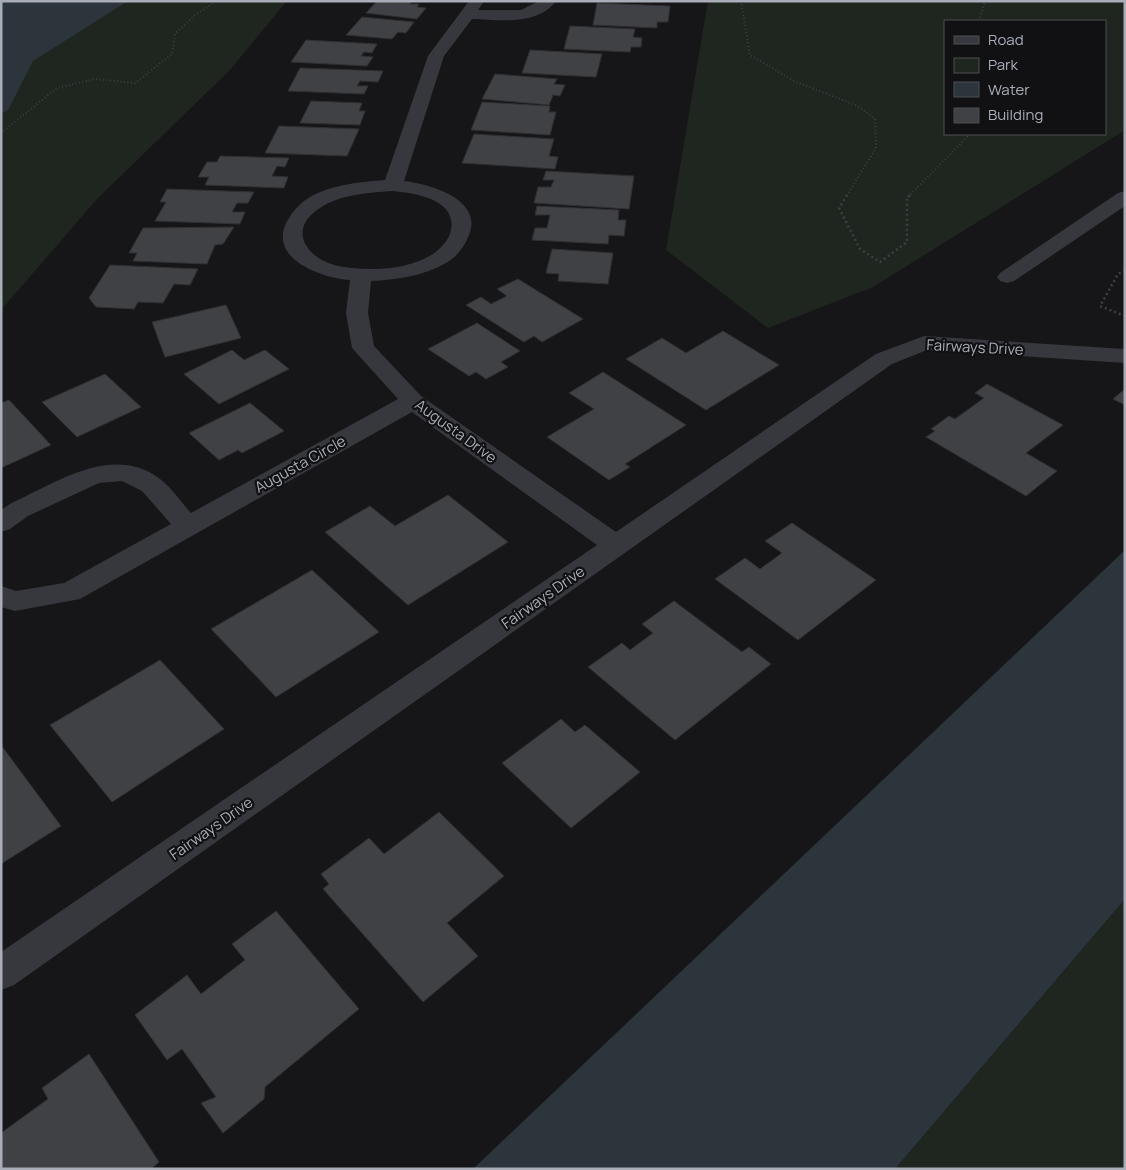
<svg xmlns="http://www.w3.org/2000/svg" width="1126" height="1170" font-family="Manrope,sans-serif">
<style>
.green{fill:#1e261f;fill-rule:evenodd}
.water{fill:#2c353c}
.building{fill:#404145;stroke:#303034}
.lines{fill:none;stroke-linecap:round;stroke-linejoin:round}
.path-far1{stroke:#3d3f44;stroke-width:2;stroke-dasharray:1 2.5;stroke-linecap:butt}
.path{stroke:#3d3f44;stroke-width:2.5;stroke-dasharray:2 3;stroke-linecap:butt}
.minor{fill:#37383d;fill-rule:evenodd}
.labels{text-anchor:middle;dominant-baseline:central;stroke-width:4.5;stroke-linejoin:round;paint-order:stroke}
.street-label{font-size:15px;fill:#a8adb8;stroke:#111113}
</style>
<rect width="100%" height="100%" fill="#161618"/>
<g class="green">
<polygon points="1,1 287,1 229,71 98,198 1,310"/>
<path d="M708,1H1125V130L873,287L768,328L666,250ZM945,21H1105V134H945Z"/>
<polygon points="1125,899 1125,1169 895,1169"/>
</g>
<g class="water">
<polygon points="1,1 128,1 33,61 8,110 1,114"/>
<polygon points="1125,550 1125,899 895,1169 473,1169"/>
</g>
<g class="building">
<polygon points="377,1 412,1 410,4 419,4 417,7 426,8 417,19 366,13"/>
<polygon points="597,3 670,6 668,22 657,22 657,28 593,25"/>
<polygon points="362,17 414,22 406,33 398,32 392,39 346,35"/>
<polygon points="570,26 635,29 633,37 642,38 641,47 631,47 630,52 564,49"/>
<polygon points="306,40 377,44 372,53 364,52 361,56 373,57 367,66 291,62"/>
<polygon points="530,50 602,54 596,77 522,73"/>
<polygon points="300,68 383,71 378,82 360,81 357,86 368,86 364,94 288,91"/>
<polygon points="495,74 557,79 554,84 565,85 560,96 553,95 549,105 482,99"/>
<polygon points="311,101 362,103 359,111 365,111 360,125 300,123"/>
<polygon points="482,102 550,106 549,112 556,112 550,135 471,130"/>
<polygon points="279,126 359,129 347,156 265,153"/>
<polygon points="474,134 554,139 549,156 558,157 555,169 462,163"/>
<polygon points="220,156 289,158 285,167 277,166 272,176 288,177 284,188 205,185 209,177 198,177 207,162 217,162"/>
<polygon points="546,171 634,176 629,209 534,203 538,187 551,187 554,180 543,180"/>
<polygon points="167,189 254,192 248,203 237,203 232,212 245,212 240,224 155,221 166,202 160,202"/>
<polygon points="537,206 619,210 618,220 626,220 624,236 609,235 608,244 532,240 535,228 547,228 550,215 535,215"/>
<polygon points="234,227 223,244 215,245 207,264 133,261 137,253 129,253 143,228"/>
<polygon points="552,249 613,253 608,284 558,281 559,274 546,273"/>
<polygon points="110,265 198,269 190,285 174,284 163,303 138,302 134,309 96,307 89,298"/>
<polygon points="518,279 583,319 542,342 534,336 524,342 466,305 481,297 491,304 507,296 497,289"/>
<polygon points="226,305 241,338 165,357 152,322"/>
<polygon points="477,323 520,351 501,362 508,367 486,379 476,372 469,376 428,349"/>
<polygon points="723,331 779,365 706,410 626,359 662,338 686,353"/>
<polygon points="232,350 244,360 265,350 289,369 219,404 184,374"/>
<polygon points="603,372 686,425 625,464 630,467 609,480 547,437 594,409 569,393"/>
<polygon points="105,374 141,407 77,437 42,402"/>
<polygon points="987,384 1063,425 1026,453 1057,471 1026,496 926,437 935,431 931,429 949,416 955,419 984,398 975,393"/>
<polygon points="1125,389 1125,405 1113,399"/>
<polygon points="9,400 51,445 1,468 1,403"/>
<polygon points="250,403 284,431 242,453 238,450 219,460 189,433"/>
<polygon points="448,495 508,542 408,605 325,532 370,506 395,526"/>
<polygon points="792,523 876,580 798,640 715,579 745,558 760,569 782,553 765,541"/>
<polygon points="312,570 379,632 276,697 211,629"/>
<polygon points="674,601 742,652 749,647 771,664 675,740 588,667 622,643 630,650 653,633 642,624"/>
<polygon points="160,660 224,729 112,802 50,725"/>
<polygon points="561,719 575,732 585,725 640,772 571,828 502,763"/>
<polygon points="1,745 61,826 1,864"/>
<polygon points="439,812 504,876 447,923 478,956 423,1002 323,889 329,884 321,874 369,838 384,854"/>
<polygon points="276,911 359,1009 265,1087 264,1099 223,1133 201,1103 216,1097 182,1049 167,1060 135,1015 187,975 201,994 245,960 232,944"/>
<polygon points="89,1054 159,1162 151,1169 1,1169 1,1133 48,1099 42,1088"/>
</g>
<g class="lines">
<g class="path-far1">
<polyline points="741,1 750,55 794,81 858,106 875,119 876,148 846,197"/>
<polyline points="979,21 985,1"/>
<polyline points="1,133 57,88 95,79 135,83 172,54 175,34 194,16 216,1"/>
<polyline points="908,197 970,134"/>
</g>
<g class="path">
<polyline points="847,195 839,208 860,249 880,262 907,242 907,198 910,195"/>
<polyline points="1125,270 1118,274 1100,306 1125,316"/>
</g>
<g class="minor">
<path d="M469,1H484L478,10H521L539,1H556C538,26 498,20 472,19L444,56L404,181C430,184 486,200 468,237C464,248 455,258 446,263C423,276 396,280 371,281L368,313L374,346L421,396L616,532L876,354L924,336L1125,349V363L927,350L892,364L14,985L1,990V952L597,545L412,412L80,599L15,611L1,607V586L16,591L64,583L171,524L142,491L122,481L99,483L28,516L10,529L1,532V510L10,504C55,483 113,443 160,479C172,488 181,502 191,513L398,399L352,348L346,313L350,280C320,278 264,257 289,218C293,211 298,206 304,201C326,185 359,182 385,180L428,56ZM393,191C414,193 457,199 451,230C449,240 441,248 433,254C408,270 372,271 344,267C311,263 283,232 320,208C341,194 368,193 393,191Z"/>
<polygon points="1125,191 1125,206 1014,281 1007,283 1000,281 997,277 1000,273 1118,193"/>
</g>
</g>
<g class="labels">
<g class="street-label">
<text transform="translate(975 347) rotate(3)">Fairways Drive</text>
<text transform="translate(456 431) rotate(36)">Augusta Drive</text>
<text transform="translate(300 464) rotate(-29)">Augusta Circle</text>
<text transform="translate(543 597) rotate(-35)">Fairways Drive</text>
<text transform="translate(211 828) rotate(-35)">Fairways Drive</text>
</g>
</g>
<rect width="1126" height="1170" fill="none" stroke="#a8adb8" stroke-width="5"/>
<rect x="944" y="20" width="162" height="115" fill="#111113" stroke="#4d4f55"/>
<rect x="954" y="36" width="25" height="8" fill="#37383d" stroke="#4d4f55"/>
<text x="988" y="45" font-size="15" fill="#a8adb8">Road</text>
<rect x="954" y="58" width="25" height="15" fill="#1e261f" stroke="#4d4f55"/>
<text x="988" y="70" font-size="15" fill="#a8adb8">Park</text>
<rect x="954" y="82" width="25" height="15" fill="#2c353c" stroke="#4d4f55"/>
<text x="988" y="95" font-size="15" fill="#a8adb8">Water</text>
<rect x="954" y="108" width="25" height="15" fill="#404145" stroke="#4d4f55"/>
<text x="988" y="120" font-size="15" fill="#a8adb8">Building</text>
</svg>
